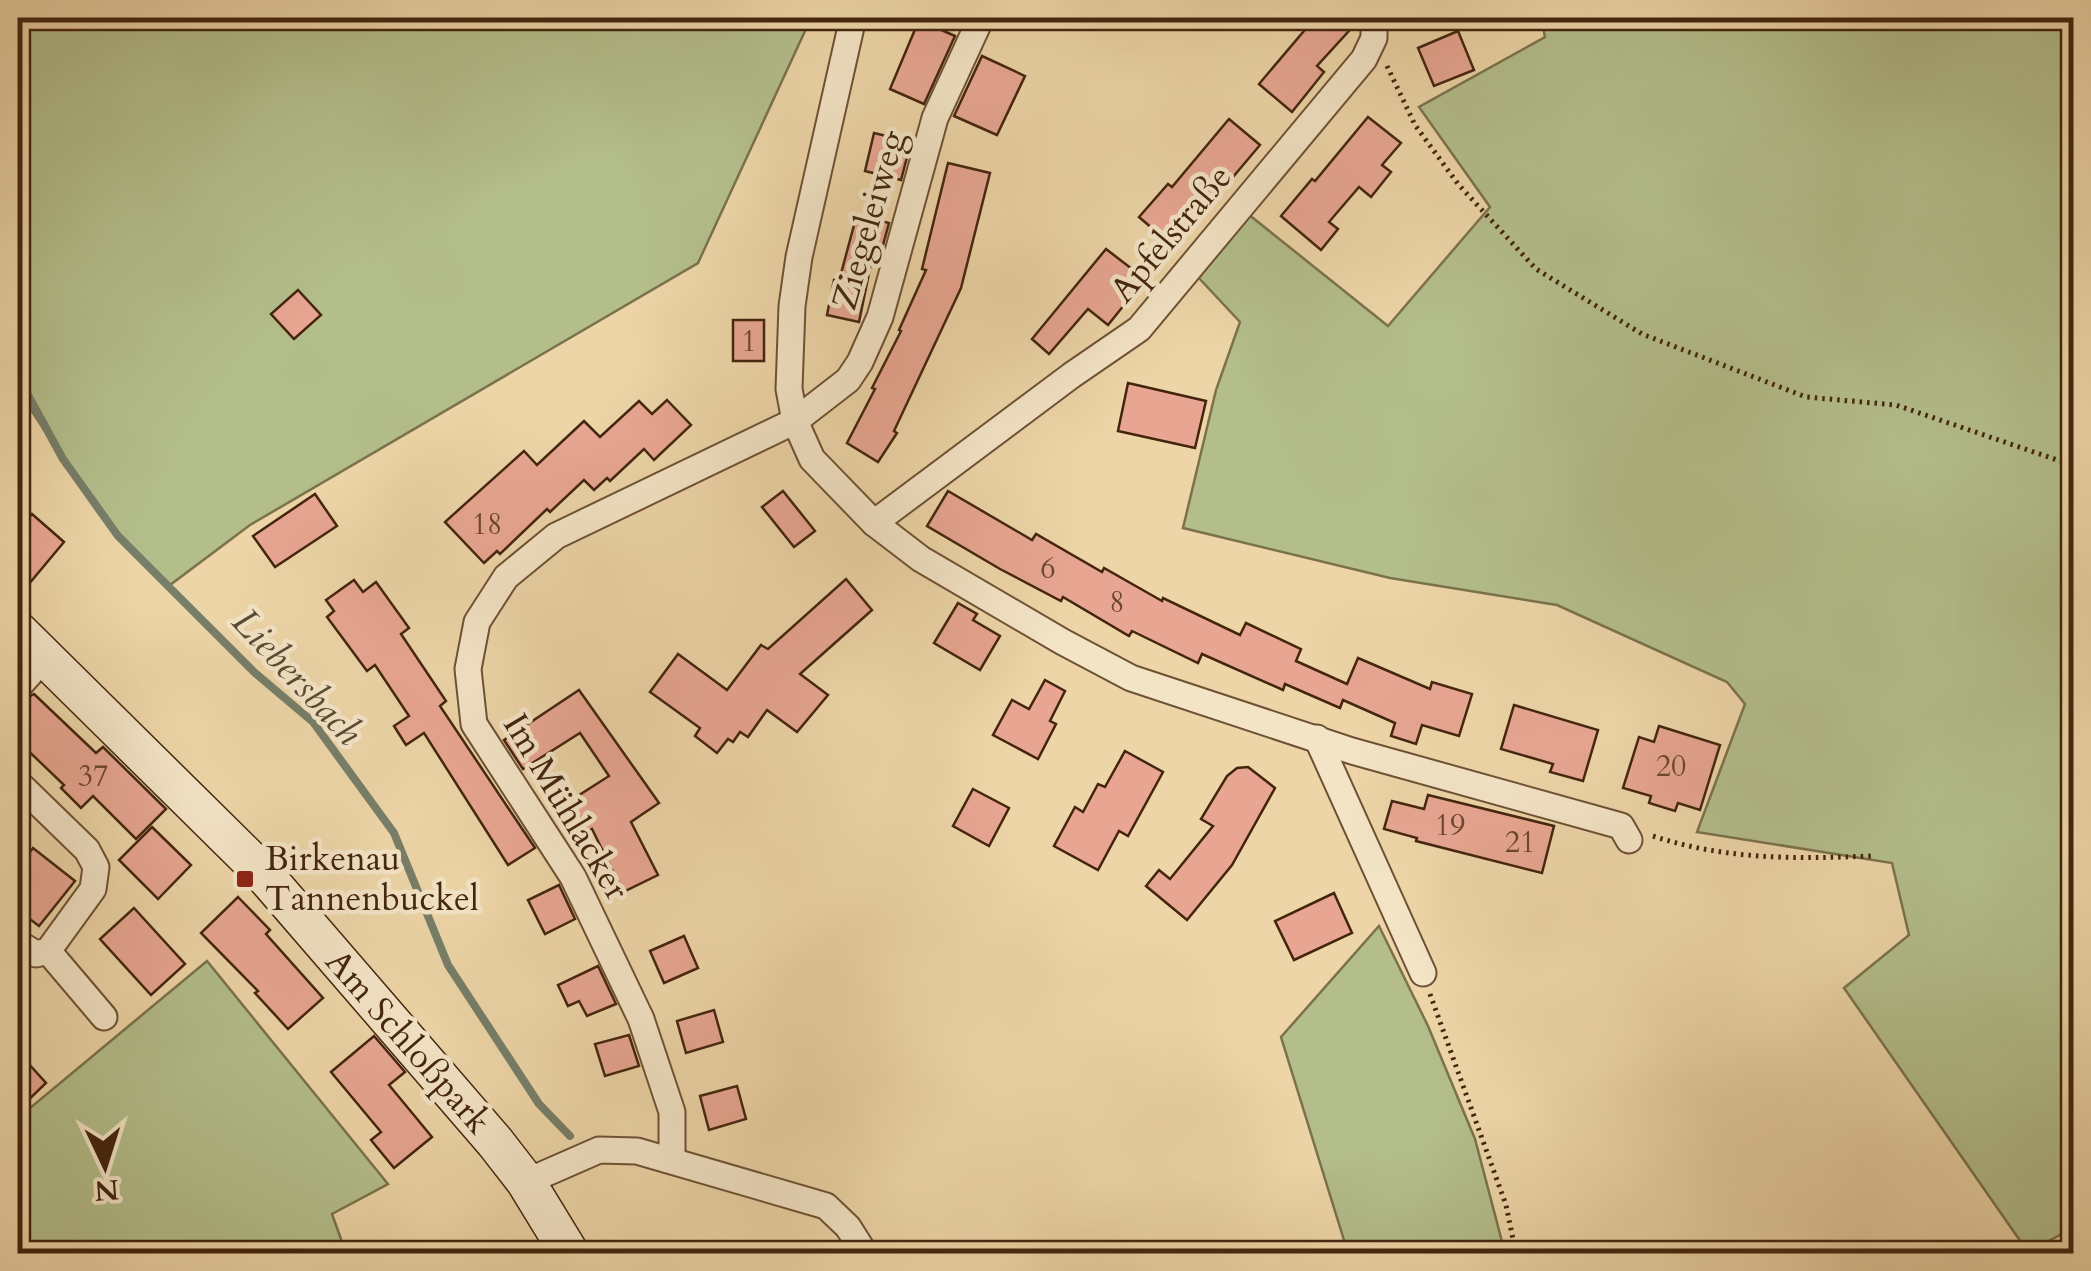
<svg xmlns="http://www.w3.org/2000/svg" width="2091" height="1271" font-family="Cardo,serif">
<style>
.green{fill:#b3be8b;stroke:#7b724c;stroke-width:2.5}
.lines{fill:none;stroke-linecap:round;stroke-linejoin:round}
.stream{stroke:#777e69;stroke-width:8}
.building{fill:#e8a692;stroke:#43250e;stroke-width:2.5}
.street-casing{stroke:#6e5134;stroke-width:29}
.secondary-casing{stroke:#43250e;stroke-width:41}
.path{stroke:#43250e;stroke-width:5;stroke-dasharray:2.5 5;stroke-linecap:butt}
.street{stroke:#f3e4c6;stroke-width:25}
.secondary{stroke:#f3e4c6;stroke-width:38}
.poi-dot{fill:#8f2418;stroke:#f3e4c6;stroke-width:4}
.labels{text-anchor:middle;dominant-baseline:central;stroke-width:9;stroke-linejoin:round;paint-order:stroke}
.number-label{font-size:30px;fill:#6c452f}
.street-label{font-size:35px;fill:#43250e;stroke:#f3e4c6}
.poi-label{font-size:35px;fill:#43250e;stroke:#f3e4c6;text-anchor:start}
.water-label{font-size:38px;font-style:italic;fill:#584a34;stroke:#f3e4c6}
</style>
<rect width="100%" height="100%" fill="#edd5a7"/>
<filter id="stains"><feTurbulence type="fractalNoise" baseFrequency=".002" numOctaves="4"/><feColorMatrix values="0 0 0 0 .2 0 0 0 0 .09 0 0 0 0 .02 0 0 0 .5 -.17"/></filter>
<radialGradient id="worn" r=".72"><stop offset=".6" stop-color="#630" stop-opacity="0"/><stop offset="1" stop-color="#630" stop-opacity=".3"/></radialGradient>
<g class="green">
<polygon points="18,18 811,18 698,263 250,525 170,585 97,511 18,390"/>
<polygon points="1541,18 2073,18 2073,1228 2028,1252 1844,988 1909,935 1892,863 1697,832 1745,704 1727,682 1557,605 1390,578 1183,528 1216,390 1240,322 1197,276 1248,214 1388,326 1490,207 1419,107 1545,37"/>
<polygon points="1379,926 1428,1026 1475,1139 1505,1253 1348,1253 1281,1037"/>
<polygon points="207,961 388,1184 332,1214 346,1253 18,1253 18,1118"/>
</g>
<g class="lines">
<polyline class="stream" points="18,377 63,459 118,536 254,672 313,722 394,833 448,965 539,1104 570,1136"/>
</g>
<g class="building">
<polygon points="1315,18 1358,18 1358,21 1317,66 1324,72 1292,112 1259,84"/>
<polygon points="919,20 955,36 924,104 890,89"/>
<polygon points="1458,31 1474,70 1434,86 1418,48"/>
<polygon points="982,56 1025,76 997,135 954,116"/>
<polygon points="1368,117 1401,143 1382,165 1391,172 1371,197 1359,187 1329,222 1338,229 1321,250 1281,216 1312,179 1315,181"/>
<polygon points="1229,119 1260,145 1174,247 1139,217 1168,184 1172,187"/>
<polygon points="874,133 911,142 901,180 865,171"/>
<polygon points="948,163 990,173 961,288 894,431 897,433 878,462 847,443 875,389 872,388 901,331 899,330 926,270 922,269"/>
<polygon points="857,214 889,223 880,256 873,254 859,322 827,315 834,280 839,281"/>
<polygon points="1106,249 1145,279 1108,325 1088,309 1049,354 1032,339"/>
<polygon points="298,290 321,315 294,339 271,314"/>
<rect x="733" y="320" width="31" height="41"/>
<polygon points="1128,383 1206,401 1195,448 1118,431"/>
<polygon points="667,400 691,425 654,460 644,449 610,481 607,478 594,490 584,480 550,512 547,509 500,554 497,551 484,563 445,522 524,451 537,465 584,421 600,437 639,401 652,414"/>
<polygon points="783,491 815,531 794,547 762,507"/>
<polygon points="948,491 1032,540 1036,534 1102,572 1104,568 1162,601 1163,598 1240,635 1246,623 1301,649 1296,661 1347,684 1358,658 1430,689 1432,682 1472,694 1459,736 1422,725 1416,744 1391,736 1395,723 1343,700 1340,708 1285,684 1283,690 1202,654 1198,663 1132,631 1129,636 1063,597 1061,601 1000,569 927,526"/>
<polygon points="315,494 337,526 275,567 253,536"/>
<polygon points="32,514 64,542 18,597 18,530"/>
<polygon points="846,579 872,610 800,674 828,695 797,732 767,710 748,737 740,732 733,742 728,739 717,753 695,736 700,728 650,692 678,654 727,690 761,645 768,649"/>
<polygon points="354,580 363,592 376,582 409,628 401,634 446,701 440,706 535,848 508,865 424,733 406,745 394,726 409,716 375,665 367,671 327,617 334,611 326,600"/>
<polygon points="958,603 977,614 973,620 1000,636 980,670 934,643"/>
<polygon points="1045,680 1065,691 1050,721 1056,724 1038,759 993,735 1012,700 1029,709"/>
<polygon points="579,690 659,803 631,822 658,875 623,892 592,829 588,831 570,801 609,776 580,733 523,769 504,740"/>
<polygon points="34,694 96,753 103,747 166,809 136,839 93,796 81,808 61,788 64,785 18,741 18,703"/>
<polygon points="1514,705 1598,730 1583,781 1550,772 1553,764 1501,749"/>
<polygon points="1659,726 1720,745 1700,810 1678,803 1675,811 1649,803 1651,796 1623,788 1639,737 1654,742"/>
<polygon points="1125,751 1163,772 1128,836 1119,831 1098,870 1054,846 1075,807 1083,812 1098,784 1105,787"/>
<polygon points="1248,767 1275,788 1232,865 1187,920 1146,886 1159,870 1170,879 1213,826 1201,819 1227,776 1237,768"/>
<polygon points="973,789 1009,808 989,846 953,826"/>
<polygon points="1428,795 1554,826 1542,873 1416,841 1417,838 1384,829 1392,801 1424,809"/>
<polygon points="152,827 191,865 158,899 119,860"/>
<polygon points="33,848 75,881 39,926 18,910 18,868"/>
<polygon points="559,885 575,919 545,934 528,900"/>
<polygon points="1334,893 1352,933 1294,960 1275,921"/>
<polygon points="238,897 270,930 266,934 323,998 288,1029 255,993 258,991 201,933"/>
<polygon points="134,908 185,964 151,995 100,939"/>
<polygon points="684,936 698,968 664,983 650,951"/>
<polygon points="598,966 616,1004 587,1016 579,1001 568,1006 558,985"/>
<polygon points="714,1010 723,1042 686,1053 677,1021"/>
<polygon points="629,1035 639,1066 605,1076 595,1044"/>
<polygon points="374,1036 405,1072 389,1085 432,1137 394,1168 371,1140 381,1132 331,1072"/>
<polygon points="18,1052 46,1083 18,1110"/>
<polygon points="737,1086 746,1119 709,1130 700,1096"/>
</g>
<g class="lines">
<g class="street-casing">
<g id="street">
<polyline points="853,18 799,257 792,306 789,389 795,421 812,459 874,523 921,559 1063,642 1131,678 1352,751 1621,826 1629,840"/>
<polyline points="874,523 1072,375 1139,329 1364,59 1374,38 1374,18"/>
<polyline points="18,687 43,659"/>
<polyline points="1317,738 1423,973"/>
<polyline points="18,783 87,850 96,867 93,889 48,951 36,954 18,943"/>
<polyline points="48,951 104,1017"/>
<polyline points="672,1159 672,1112 641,1019 573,877 474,724 468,669 477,622 506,577 556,536 795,421 848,380 860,362 880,317 935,118 981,18"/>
<polyline points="526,1182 599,1150 637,1151 826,1206 848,1227 865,1254"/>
</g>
</g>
<g class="secondary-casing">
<polyline id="secondary" points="18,631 260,870 495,1142 526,1182 570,1254"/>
</g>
<g class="path">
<polyline points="1387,66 1415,125 1458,184 1536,269 1642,334 1806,397 1896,405 2069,464"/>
<polyline points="2074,418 2067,436 2074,482"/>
<path d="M1653,836C1726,860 1796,859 1872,856"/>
<polyline points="1430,994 1506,1205 1516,1254"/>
</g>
<use href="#street" class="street"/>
<use href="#secondary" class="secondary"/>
</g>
<rect class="poi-dot" x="235" y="869" width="20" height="20" rx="5"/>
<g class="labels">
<g class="number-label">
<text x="749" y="341">1</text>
<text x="487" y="524">18</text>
<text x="1048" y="568">6</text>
<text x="1117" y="602">8</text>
<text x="1671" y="766">20</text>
<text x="93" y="776">37</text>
<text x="1450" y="825">19</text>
<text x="1520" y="842">21</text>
</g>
<g class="street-label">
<text transform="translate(869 220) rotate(-74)">Ziegeleiweg</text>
<text transform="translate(1171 234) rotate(-50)">Apfelstraße</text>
<text transform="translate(566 807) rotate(59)">Im Mühlacker</text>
<text transform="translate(408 1042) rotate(49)">Am Schloßpark</text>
</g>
<g class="poi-label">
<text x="265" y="859">Birkenau<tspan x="265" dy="40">Tannenbuckel</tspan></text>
</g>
<g class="water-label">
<text transform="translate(297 677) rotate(47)">Liebersbach</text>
</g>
</g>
<rect width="2091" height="1271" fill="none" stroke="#edd5a7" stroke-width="60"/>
<rect x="20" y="20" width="2051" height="1231" fill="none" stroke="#43250e" stroke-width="5"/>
<rect x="30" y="30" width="2031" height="1211" fill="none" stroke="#43250e" stroke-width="2.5"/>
<g transform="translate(105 1166) rotate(176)" stroke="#f3e4c6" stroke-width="8" paint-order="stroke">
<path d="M0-8L18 38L0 25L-18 38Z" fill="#43250e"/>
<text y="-15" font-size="28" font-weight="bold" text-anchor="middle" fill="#43250e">N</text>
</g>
<rect width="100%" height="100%" filter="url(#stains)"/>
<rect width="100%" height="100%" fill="url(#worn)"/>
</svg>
